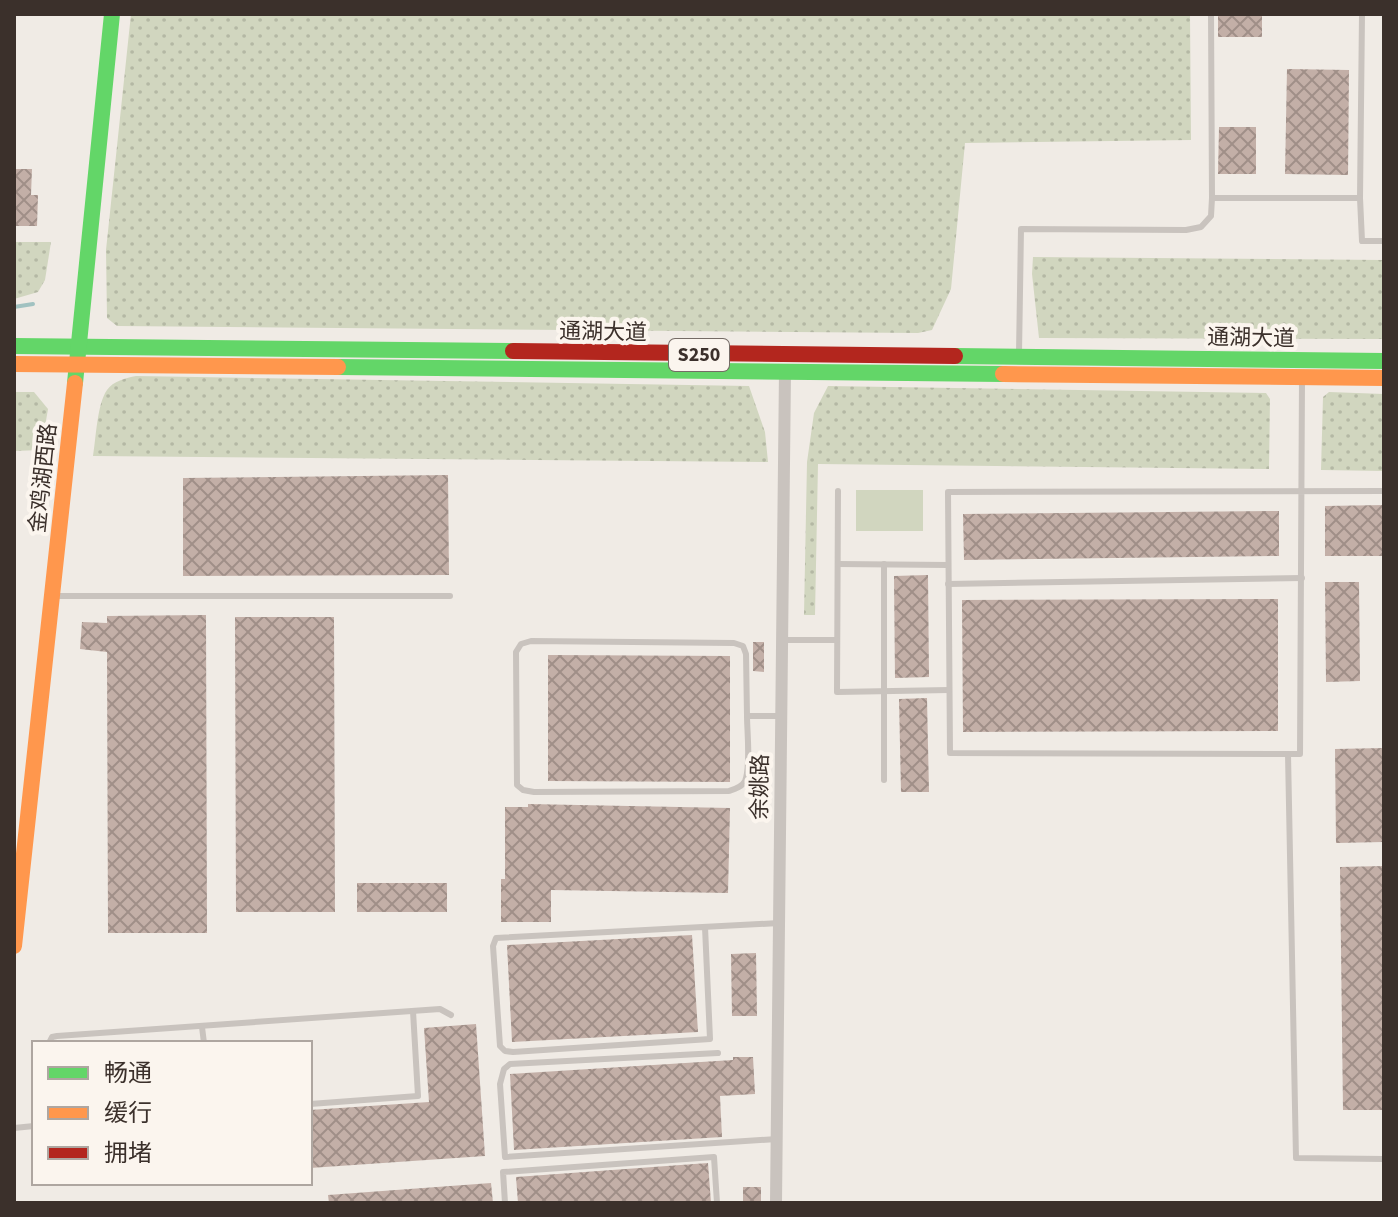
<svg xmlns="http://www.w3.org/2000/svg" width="1398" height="1217" font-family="'Source Sans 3','Noto Sans SC',sans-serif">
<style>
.grass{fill:url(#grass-dots)}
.park{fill:#d1d6bf}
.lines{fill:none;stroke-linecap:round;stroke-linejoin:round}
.stream{stroke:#a1c2c1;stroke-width:4}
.building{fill:url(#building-cross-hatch)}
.lane{stroke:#c9c3be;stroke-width:6}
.street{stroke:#c9c3be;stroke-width:12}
.fast{stroke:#63d668;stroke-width:16}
.slow{stroke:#ff974d;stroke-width:16}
.jam{stroke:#b3261e;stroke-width:16}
.labels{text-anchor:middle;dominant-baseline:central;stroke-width:8;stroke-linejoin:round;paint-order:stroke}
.shield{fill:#fbf5ee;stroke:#756b66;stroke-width:2}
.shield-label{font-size:20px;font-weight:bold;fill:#3b302b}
.street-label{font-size:22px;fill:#3b302b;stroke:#fbf5ee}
</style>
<defs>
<pattern id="grass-dots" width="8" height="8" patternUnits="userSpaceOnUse" patternTransform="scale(2)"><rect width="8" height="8" fill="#d1d6bf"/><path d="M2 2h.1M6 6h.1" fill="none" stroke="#b4b8a4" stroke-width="1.8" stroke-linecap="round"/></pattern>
<pattern id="building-cross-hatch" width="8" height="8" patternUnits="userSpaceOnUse" patternTransform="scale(2)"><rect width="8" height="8" fill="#c3afa7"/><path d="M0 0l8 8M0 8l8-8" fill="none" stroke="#a08f88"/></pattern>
</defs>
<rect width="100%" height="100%" fill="#f0ebe5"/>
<g class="grass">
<polygon points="131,14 1190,14 1191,140 965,143 951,289 932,330 918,333 117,326 107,318 106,250"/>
<polygon points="14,242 51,242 45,280 38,292 14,299"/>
<polygon points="1033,257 1384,260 1384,339 1039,338 1032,274"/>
<path d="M136,376L749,386L765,432L768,462L93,456C96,439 97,404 107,390C113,381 126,378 136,376Z"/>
<polygon points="828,386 1266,393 1270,399 1269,469 818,464 815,615 804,615 807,462 814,413"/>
<polygon points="14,392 34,392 48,409 41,450 14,451"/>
<polygon points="1329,392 1384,394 1384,471 1321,470 1323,397"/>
</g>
<rect class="park" x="856" y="490" width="67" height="41"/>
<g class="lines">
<polyline class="stream" points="14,307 33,304"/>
</g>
<g class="building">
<rect x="1218" y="14" width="44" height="23"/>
<polygon points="1287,69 1349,70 1348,175 1285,174"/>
<polygon points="1219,127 1256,127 1256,174 1218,174"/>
<polygon points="14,169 32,169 31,195 38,195 37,226 14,226"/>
<polygon points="448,475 449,575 183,576 183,478"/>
<polygon points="1384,505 1384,556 1325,556 1325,506"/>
<polygon points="1279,511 1279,556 964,560 963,514"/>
<polygon points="928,575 929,677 895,678 894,576"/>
<polygon points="1325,582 1359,582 1360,681 1326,682"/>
<polygon points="1278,599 1278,731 963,732 962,600"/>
<polygon points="206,615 207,933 108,933 107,652 80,649 82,622 107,623 107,616"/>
<polygon points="235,617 334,617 335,912 236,912"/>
<polygon points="753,642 764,642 764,672 753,671"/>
<polygon points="548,655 730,656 730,782 548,781"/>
<polygon points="927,698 929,792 901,792 899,699"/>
<polygon points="1384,748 1384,842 1336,843 1335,749"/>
<polygon points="528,804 730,808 728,893 551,890 551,922 501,922 501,879 505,879 505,807 528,807"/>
<polygon points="1384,866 1384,1110 1343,1110 1340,867"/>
<rect x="357" y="883" width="90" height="29"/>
<polygon points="692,935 698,1032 512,1042 507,945"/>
<polygon points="756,953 757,1016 732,1016 731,954"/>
<polygon points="476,1024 485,1156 310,1168 310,1110 429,1102 424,1028"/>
<polygon points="733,1057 753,1057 755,1094 720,1096 722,1137 514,1150 510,1074 733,1060"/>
<polygon points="708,1163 711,1203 518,1203 516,1177"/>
<polygon points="491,1183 493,1203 329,1203 328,1195"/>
<rect x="743" y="1187" width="18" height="16"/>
</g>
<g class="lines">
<g class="lane">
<polyline points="1211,14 1212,198"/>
<polyline points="1360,198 1362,14"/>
<polyline points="1019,354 1021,229 1186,230 1201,227 1211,216 1212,198 1360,198 1362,241 1384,241"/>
<path d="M1302,381C1301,505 1301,629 1300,754L950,753L948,492L1384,491"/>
<polyline points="838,491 837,692 949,690"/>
<polyline points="838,564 948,565"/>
<polyline points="884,564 884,780"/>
<polyline points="948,584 1302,578"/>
<polyline points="55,596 450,596"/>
<polyline points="782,640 837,640"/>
<path d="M747,716C747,731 751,767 745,781C742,787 735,789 729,791L534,792L523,790L517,785L516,652L521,644L531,641L734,643L743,646L746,654L747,716H781"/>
<polyline points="1288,754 1296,1158 1384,1159"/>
<polyline points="705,927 710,1039 513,1052 505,1051 500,1046 493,946 496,938 779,923"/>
<polyline points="202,1027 204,1043"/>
<polyline points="49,1043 52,1037 57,1036 440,1009 451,1015"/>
<polyline points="718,1053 510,1064 504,1069 500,1084 505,1157 777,1139"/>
<polyline points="310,1104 418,1096 413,1011"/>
<polyline points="14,1128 34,1126"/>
<polyline points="505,1203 503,1172 714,1157 717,1203"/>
</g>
<polyline class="street" points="776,1203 785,371"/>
<g class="fast">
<polyline points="14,346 513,351"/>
<polyline points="955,356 1384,361"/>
<polyline points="338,367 1003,374"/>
<polyline points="75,383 112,14"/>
</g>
<g class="slow">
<polyline points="14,364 338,367"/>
<polyline points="1003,374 1384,378"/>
<polyline points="14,946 75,383"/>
</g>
<polyline class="jam" points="513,351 955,356"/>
</g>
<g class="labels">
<rect class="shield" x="669" y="339" width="60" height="32" rx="6"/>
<g class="shield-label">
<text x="699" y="355">S250</text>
</g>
<g class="street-label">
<text transform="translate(603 332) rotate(1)">通湖大道</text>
<text transform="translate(1251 338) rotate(1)">通湖大道</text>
<text transform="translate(43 478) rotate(-84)">金鸡湖西路</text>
<text transform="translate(760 787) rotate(-89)">余姚路</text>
</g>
</g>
<rect width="1398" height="1217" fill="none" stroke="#3b302b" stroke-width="32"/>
<rect x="32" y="1041" width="280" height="144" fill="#fbf5ee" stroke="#aea6a0" stroke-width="2"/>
<rect x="48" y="1067" width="40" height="12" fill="#63d668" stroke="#aea6a0" stroke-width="2"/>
<text x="104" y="1081" font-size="24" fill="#3b302b">畅通</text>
<rect x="48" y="1107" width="40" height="12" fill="#ff974d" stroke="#aea6a0" stroke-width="2"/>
<text x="104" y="1121" font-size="24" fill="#3b302b">缓行</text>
<rect x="48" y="1147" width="40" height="12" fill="#b3261e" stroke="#aea6a0" stroke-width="2"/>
<text x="104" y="1161" font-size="24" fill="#3b302b">拥堵</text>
</svg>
